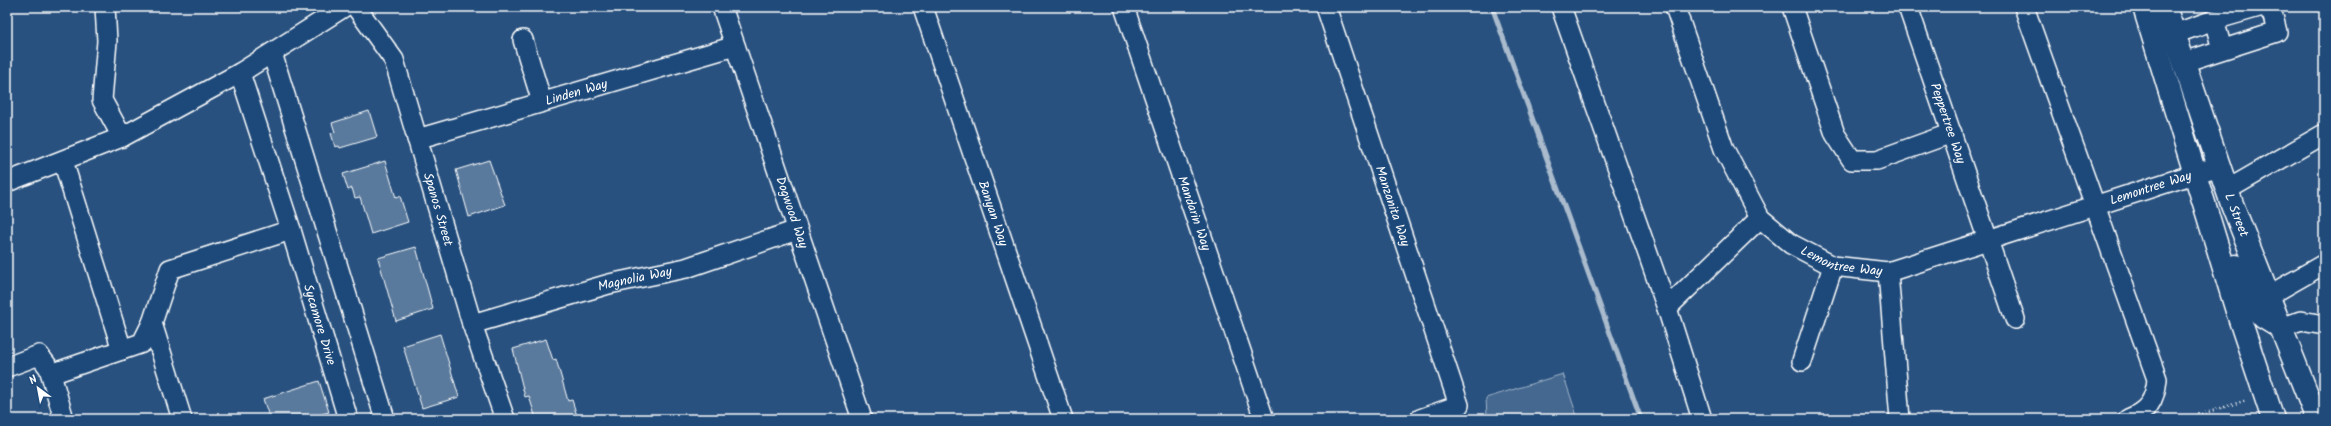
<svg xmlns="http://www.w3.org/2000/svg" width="2331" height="426" font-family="Kalam,sans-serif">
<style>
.green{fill:#446890;stroke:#a2b4c8}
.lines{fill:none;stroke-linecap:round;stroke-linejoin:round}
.stream{stroke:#aabbcd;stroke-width:5}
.building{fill:#5a7a9d;stroke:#fff}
.minor-casing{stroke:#fff;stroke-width:22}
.major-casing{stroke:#fff;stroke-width:25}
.path{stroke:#fff;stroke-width:2.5;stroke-dasharray:1 3;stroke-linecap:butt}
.minor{stroke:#1f4a7a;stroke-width:19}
.major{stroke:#1f4a7a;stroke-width:22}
.labels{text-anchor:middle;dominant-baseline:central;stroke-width:3.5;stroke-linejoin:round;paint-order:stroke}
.street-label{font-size:13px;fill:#fff;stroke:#1f4a7a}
</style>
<rect width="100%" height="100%" fill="#28517f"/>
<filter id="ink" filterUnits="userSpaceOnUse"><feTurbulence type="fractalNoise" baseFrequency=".025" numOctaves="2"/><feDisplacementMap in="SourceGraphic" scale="8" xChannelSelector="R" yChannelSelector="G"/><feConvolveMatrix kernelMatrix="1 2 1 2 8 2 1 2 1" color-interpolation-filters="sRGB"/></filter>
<g filter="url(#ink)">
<polygon class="green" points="1563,374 1578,419 1485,419 1487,416 1486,398"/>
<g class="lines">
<polyline class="stream" points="1492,7 1641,419"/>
</g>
<g class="building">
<polygon points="369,111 377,137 340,148 339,146 335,147 331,133 335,132 332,123"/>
<polygon points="489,160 505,205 469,217 456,170"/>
<polygon points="385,161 396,198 400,196 408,222 371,234 360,197 355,198 352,188 348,190 343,174"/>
<polygon points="416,247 433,309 396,321 378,258"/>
<polygon points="440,334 459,397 422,408 403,346"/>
<polygon points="546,339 553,360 556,359 568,401 572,400 578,419 536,419 529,396 525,397 513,349"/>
<polygon points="319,381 329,412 305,419 270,419 263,399"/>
</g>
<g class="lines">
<g class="minor-casing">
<g id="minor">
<polyline points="105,7 107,41 102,100 122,137"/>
<path id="s1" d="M356,7L394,60L472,324L505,419"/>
<path id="s2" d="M722,7L862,419"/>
<path id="s3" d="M923,7L1063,419"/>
<path id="s4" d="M1124,7L1264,419"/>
<path id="s5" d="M1326,7L1459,405L1420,419"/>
<polyline points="1561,7 1667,308 1702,419"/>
<path id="s6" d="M1675,7L1724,149L1760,218L1791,244L1833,266L1888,272L2219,166"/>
<polyline points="1792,7 1835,134 1852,160 1877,160 1952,133"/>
<path id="s7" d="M1908,7L2015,319"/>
<path d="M2024,7L2157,379C2155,401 2148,411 2128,419"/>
<polyline points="2174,34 2214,20"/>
<polyline points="523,40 542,102"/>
<polyline points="2222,49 2214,20 2259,7"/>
<polyline points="272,53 385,419"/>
<polyline points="2184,62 2277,32 2273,16 2267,7"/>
<path id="s8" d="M240,73L291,230L348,419"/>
<path id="s9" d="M417,139L735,46"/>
<polyline points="63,161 122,350"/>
<polyline points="7,182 122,137 240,73 344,7"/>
<polyline points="2227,190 2324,134"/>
<polyline points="1888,272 1900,419"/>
<polyline points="2268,296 2324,264"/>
<polyline points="1667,308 1760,218"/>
<polyline points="152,323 182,419"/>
<path id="s10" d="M472,324L609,284L686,268L797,230"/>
<polyline points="2281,328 2301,321 2324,325"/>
<polyline points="1802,361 1833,266"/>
<polyline points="7,367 39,355 49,368 64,419"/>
<polyline points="51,374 142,343 152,323 170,269 291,230"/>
</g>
</g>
<g class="major-casing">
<g id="major">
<polyline points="2144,7 2237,311 2273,419"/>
<path id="s11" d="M2165,7L2232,204L2317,419"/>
<polyline points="2236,266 2253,305 2263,317 2281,328"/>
</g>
</g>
<polyline class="path" points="2186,419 2247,400"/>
<use href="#minor" class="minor"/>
<use href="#major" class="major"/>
</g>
</g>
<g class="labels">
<g class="street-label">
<text stroke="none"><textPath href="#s9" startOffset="166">Linden Way</textPath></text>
<text stroke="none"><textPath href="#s7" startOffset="123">Peppertree Way</textPath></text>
<text stroke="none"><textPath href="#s6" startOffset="647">Lemontree Way</textPath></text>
<text stroke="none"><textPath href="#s5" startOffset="210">Manzanita Way</textPath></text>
<text stroke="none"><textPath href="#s1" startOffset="221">Spanos Street</textPath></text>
<text stroke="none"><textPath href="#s2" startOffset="217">Dogwood Way</textPath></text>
<text stroke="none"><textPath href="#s3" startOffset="218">Banyan Way</textPath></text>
<text stroke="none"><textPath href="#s4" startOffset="218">Mandarin Way</textPath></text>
<text stroke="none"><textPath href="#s11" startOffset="220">L Street</textPath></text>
<text stroke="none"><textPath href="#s6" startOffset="323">Lemontree Way</textPath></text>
<text stroke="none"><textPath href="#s10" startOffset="169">Magnolia Way</textPath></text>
<text stroke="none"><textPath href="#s8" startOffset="264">Sycamore Drive</textPath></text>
</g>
</g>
<rect width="2331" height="426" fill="none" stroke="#1f4a7a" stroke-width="24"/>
<rect x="12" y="12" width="2307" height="402" fill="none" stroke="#fff" stroke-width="1.5" filter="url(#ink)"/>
<g transform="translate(38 388) rotate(328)" stroke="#1f4a7a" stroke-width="3" paint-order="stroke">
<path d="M0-3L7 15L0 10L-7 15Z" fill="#ffffff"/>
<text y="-6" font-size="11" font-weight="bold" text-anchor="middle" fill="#ffffff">N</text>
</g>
</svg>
